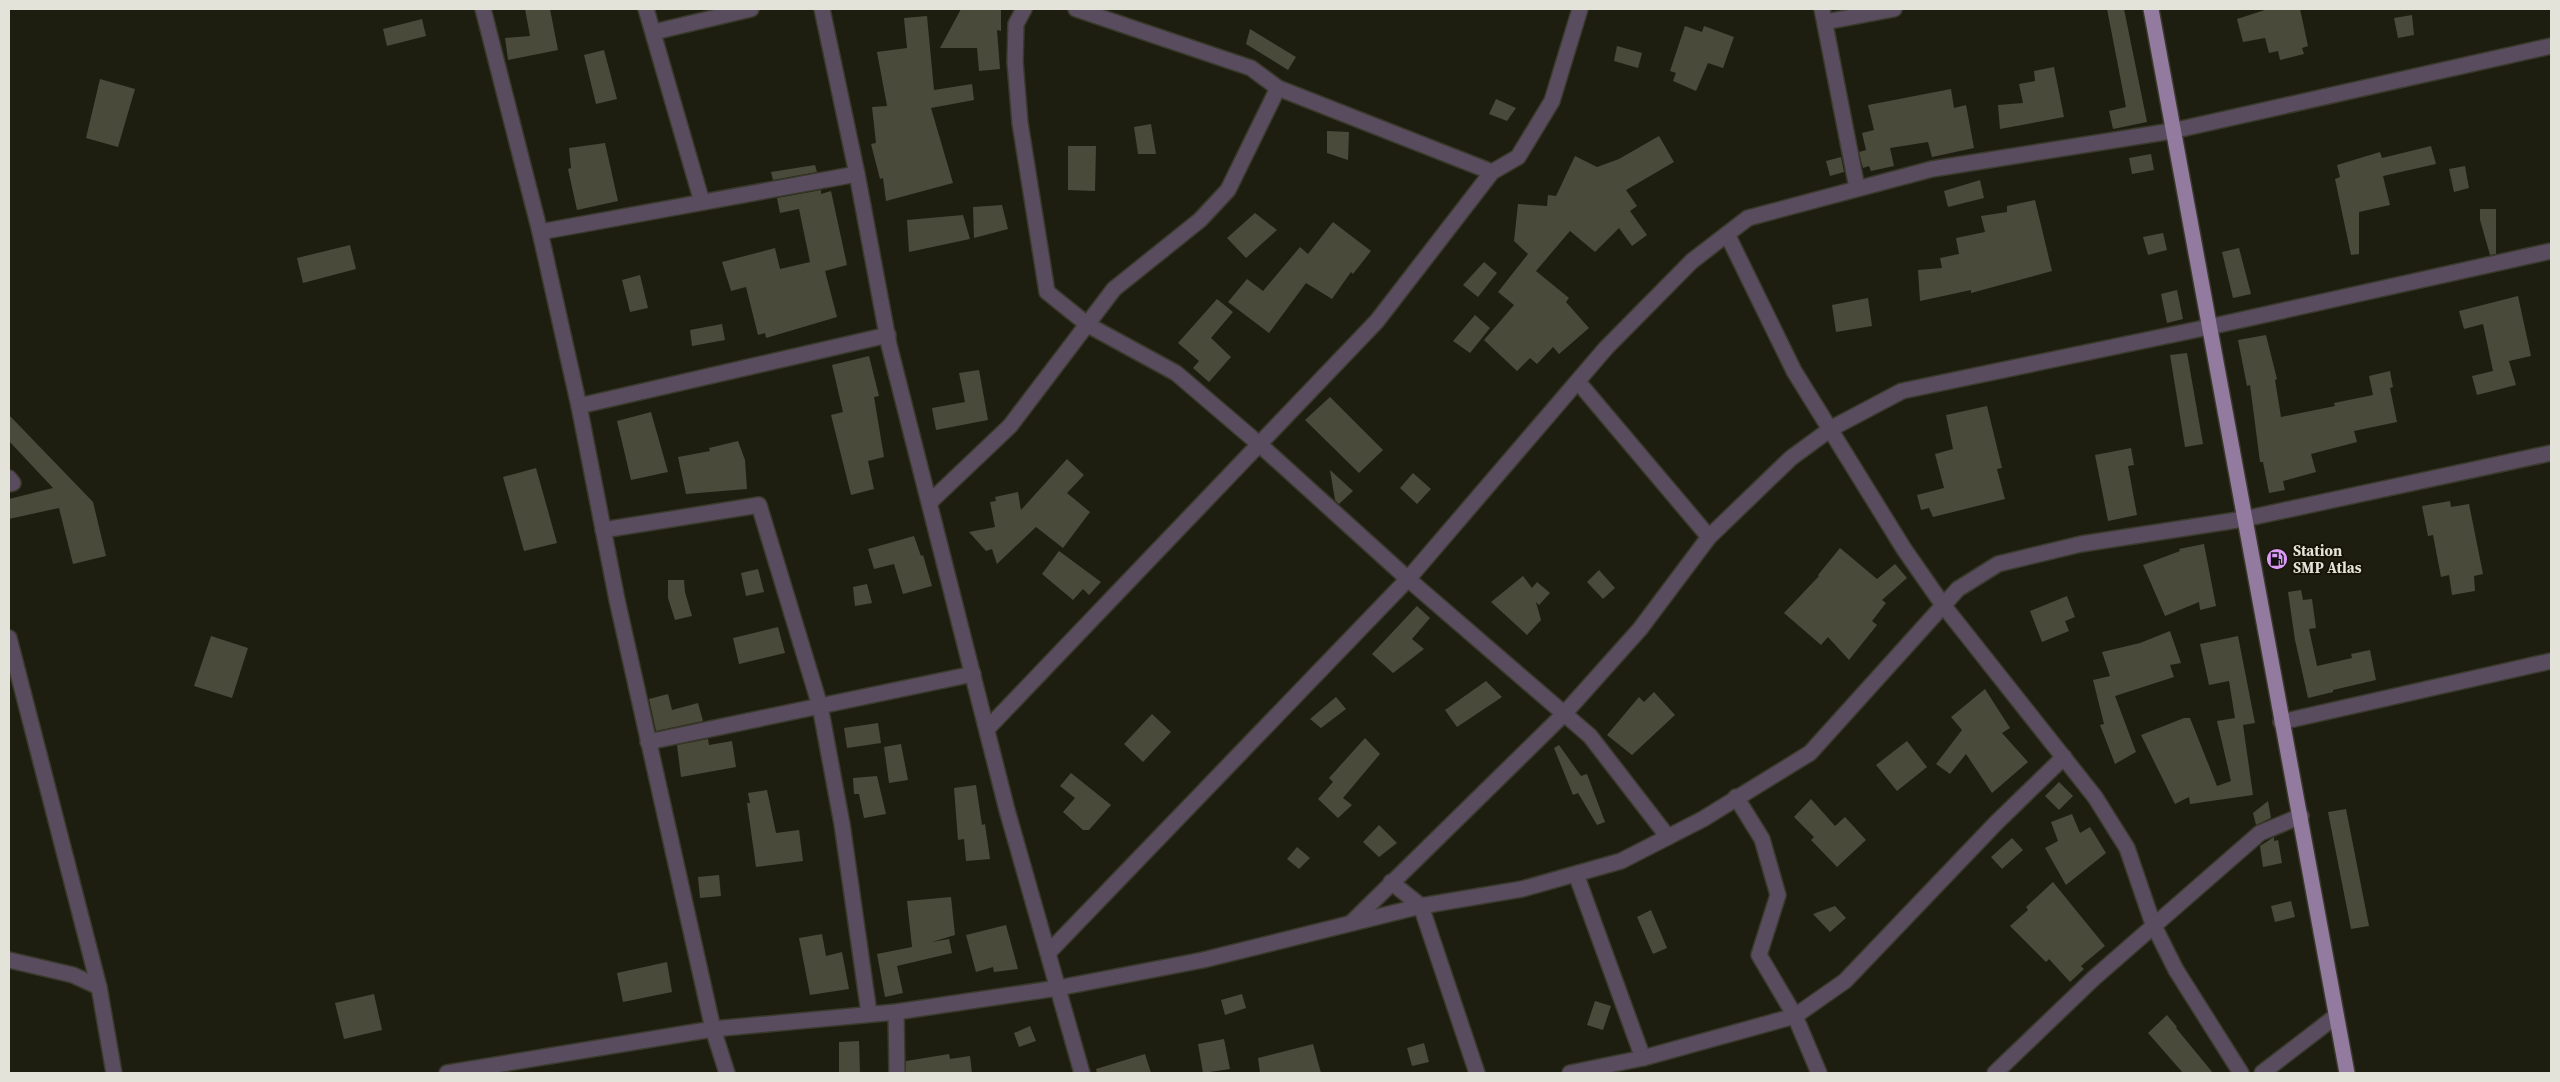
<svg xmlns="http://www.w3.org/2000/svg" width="2560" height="1082" font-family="'Source Serif 4',serif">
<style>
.building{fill:#4a4a3b}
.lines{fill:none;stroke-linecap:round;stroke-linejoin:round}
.minor-casing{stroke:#3a3a2c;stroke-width:18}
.major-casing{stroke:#3a3a2c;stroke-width:18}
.minor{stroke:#584c5e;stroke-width:15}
.major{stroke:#937a9f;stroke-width:15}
.labels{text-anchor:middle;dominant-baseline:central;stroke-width:4;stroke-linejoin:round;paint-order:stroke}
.poi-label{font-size:15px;font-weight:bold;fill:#e3e3da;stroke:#151407;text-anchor:start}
</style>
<rect width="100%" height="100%" fill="#1e1e10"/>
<g class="building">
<polygon points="525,9 550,9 558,50 508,60 505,38 530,36"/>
<polygon points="961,9 1001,10 1001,31 997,30 1000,69 979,71 977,48 940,48"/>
<polygon points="2107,9 2124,9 2147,122 2113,129 2109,111 2126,107"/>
<polygon points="2268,9 2300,9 2308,46 2302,48 2304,54 2280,60 2278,51 2269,53 2265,38 2243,42 2237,19"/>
<polygon points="2412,15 2414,35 2398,38 2394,18"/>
<polygon points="927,16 934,90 972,84 974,100 931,108 953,183 886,201 883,178 880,179 871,144 876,143 872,107 887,106 877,52 907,48 904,18"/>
<polygon points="422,19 426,36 387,46 383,29"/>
<polygon points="1685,26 1702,32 1704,26 1734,37 1723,68 1708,63 1696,91 1673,81 1676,73 1670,71"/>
<polygon points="1250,29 1296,57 1288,70 1246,44"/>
<polygon points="1617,46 1642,53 1638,68 1614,61"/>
<polygon points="604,50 617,99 596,104 584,55"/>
<polygon points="2054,67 2064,117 2000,129 1998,105 2023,103 2019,84 2035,81 2034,71"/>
<polygon points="100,79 135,89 118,147 86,138"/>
<polygon points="1951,89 1954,108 1966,105 1974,148 1932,157 1928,142 1890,148 1894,166 1871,171 1869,166 1863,168 1859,152 1866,150 1862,133 1874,130 1868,105"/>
<polygon points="1496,99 1516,108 1507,121 1489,114"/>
<polygon points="1151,124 1156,154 1138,154 1134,127"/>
<polygon points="1327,131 1349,132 1348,160 1327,153"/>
<polygon points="1659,136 1674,162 1626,190 1637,206 1630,211 1647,235 1632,246 1619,228 1595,252 1570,231 1536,271 1569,298 1566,302 1589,328 1559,354 1553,347 1537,364 1530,358 1517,371 1484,340 1514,305 1498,292 1528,254 1514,241 1518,204 1547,206 1548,195 1556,196 1575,156 1597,167 1619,159"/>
<polygon points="605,143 618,201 577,210 568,169 571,168 569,148"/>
<polygon points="1068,146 1096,146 1095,191 1068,190"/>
<polygon points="2431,146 2436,164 2383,176 2390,205 2359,212 2359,254 2351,255 2335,179 2340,177 2337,165 2380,152 2382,158"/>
<polygon points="2151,154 2154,170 2132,174 2129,158"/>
<polygon points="1841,157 1844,172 1830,176 1826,161"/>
<polygon points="815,165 817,172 773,180 771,172"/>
<polygon points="2465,166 2469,188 2454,192 2449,169"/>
<polygon points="1980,180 1984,198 1948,207 1944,191"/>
<polygon points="821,190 821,194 831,191 847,265 825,271 837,317 766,338 765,333 758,335 746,287 731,291 722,262 775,248 780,269 810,262 799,209 780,213 777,198"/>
<polygon points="2035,200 2052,271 1971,293 1971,290 1920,301 1918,270 1942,268 1940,258 1959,254 1956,238 1985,232 1981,216 2007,212 2007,206"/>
<polygon points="1002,205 1008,229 974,238 973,207"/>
<polygon points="2480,209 2496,209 2496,254 2490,255 2480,220"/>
<polygon points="1255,213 1277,230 1246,258 1227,238"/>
<polygon points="963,215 970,239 909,252 907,220"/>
<polygon points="1333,222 1371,251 1353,274 1351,272 1332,299 1306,283 1269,333 1228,302 1247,279 1263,291 1300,247 1308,254"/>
<polygon points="2163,233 2167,250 2148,255 2143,237"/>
<polygon points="350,245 356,269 303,283 297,258"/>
<polygon points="2239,248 2251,294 2233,298 2222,252"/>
<polygon points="1484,262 1497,273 1478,297 1463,285"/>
<polygon points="640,275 648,308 630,312 622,280"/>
<polygon points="2177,290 2183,319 2167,323 2161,294"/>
<polygon points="2518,296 2531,356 2509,361 2516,385 2477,395 2472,376 2493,371 2483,324 2464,329 2459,311"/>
<polygon points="1868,298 1872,326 1836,332 1832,305"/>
<polygon points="1217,299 1233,312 1211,338 1231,357 1209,382 1193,368 1199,361 1178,343"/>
<polygon points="1475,315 1490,328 1470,353 1453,341"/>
<polygon points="722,324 725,340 692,346 690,330"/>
<polygon points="2266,335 2277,379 2275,380 2281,417 2335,406 2334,403 2373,395 2369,376 2390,371 2393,387 2390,388 2397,422 2354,431 2357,442 2311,454 2316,472 2283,481 2285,490 2269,493 2263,462 2260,462 2250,385 2247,386 2238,340"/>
<polygon points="2187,353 2203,444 2185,447 2170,355"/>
<polygon points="869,356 879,396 874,397 884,457 868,461 874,489 851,495 831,415 843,412 832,365"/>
<polygon points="979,370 988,420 936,430 932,408 965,402 959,373"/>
<polygon points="1330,397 1383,450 1359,473 1305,420"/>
<polygon points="1987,406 2002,468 1997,469 2005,499 1933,517 1929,508 1921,510 1917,495 1944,488 1935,454 1953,449 1946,415"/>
<polygon points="651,412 668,472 631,480 617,421"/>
<polygon points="9,415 93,502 106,556 73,564 59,508 9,519 9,499 53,488 9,441"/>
<polygon points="738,441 745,460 747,489 686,494 678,457 710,451 709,448"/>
<polygon points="2131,448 2134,465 2128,466 2137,515 2108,521 2095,455"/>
<polygon points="1067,459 1084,475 1067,493 1090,512 1063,548 1036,527 997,564 992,549 986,551 969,532 995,527 990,502 996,501 995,497 1018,492 1021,510"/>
<polygon points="536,468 557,543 524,551 503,477"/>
<polygon points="1330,470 1353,491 1339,504 1335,500"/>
<polygon points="1413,473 1431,489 1417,504 1400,488"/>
<polygon points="2450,501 2451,507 2469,504 2483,574 2474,576 2475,591 2452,595 2449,575 2441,577 2433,535 2428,536 2422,506"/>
<polygon points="914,536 921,556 923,555 932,586 903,594 894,564 874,569 868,549"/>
<polygon points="2204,544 2216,606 2200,610 2199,602 2165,616 2143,565 2180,551 2179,549"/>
<polygon points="1840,548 1877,579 1895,564 1907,578 1882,600 1886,603 1872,621 1877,625 1849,660 1828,637 1821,645 1784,613 1819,576 1818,575"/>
<polygon points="1059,551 1101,582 1089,595 1083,589 1073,600 1042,574"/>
<polygon points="758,569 764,592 746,596 741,573"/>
<polygon points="1599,570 1615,588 1603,599 1587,582"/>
<polygon points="1523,576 1532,588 1537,582 1550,593 1539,605 1536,602 1541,620 1527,635 1491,602"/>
<polygon points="668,580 684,580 685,592 692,616 675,620 668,598"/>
<polygon points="867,584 872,603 855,606 853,587"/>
<polygon points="2301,590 2303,600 2312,599 2316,628 2309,629 2317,666 2352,658 2351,654 2370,650 2376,680 2333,690 2333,692 2308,698 2295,640 2288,592"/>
<polygon points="2067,596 2075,617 2065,621 2069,631 2042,642 2030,611"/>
<polygon points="1417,606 1430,618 1412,639 1424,649 1393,673 1372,654"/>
<polygon points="778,627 785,653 739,664 733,638"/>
<polygon points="2170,631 2181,663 2170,665 2174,677 2115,696 2136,752 2115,764 2100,725 2104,724 2093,680 2110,676 2102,652 2140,643"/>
<polygon points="211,636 248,648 232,698 194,686"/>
<polygon points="2238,636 2255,723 2243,725 2253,795 2190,804 2189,797 2175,804 2141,735 2184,718 2190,718 2217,786 2231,781 2217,721 2235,718 2229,681 2209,685 2200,644"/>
<polygon points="1486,681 1502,697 1457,727 1445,710"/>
<polygon points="1985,689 2010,728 2002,733 2028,762 1992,793 1966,754 1950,774 1936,764 1962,730 1951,717"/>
<polygon points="1654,692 1675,715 1632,755 1607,735 1639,697 1644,702"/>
<polygon points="668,694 672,710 698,703 703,721 656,731 649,699"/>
<polygon points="1336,697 1346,709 1321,728 1310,719"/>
<polygon points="1152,714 1171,732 1143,762 1124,744"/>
<polygon points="878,723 881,743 847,748 844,728"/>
<polygon points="1365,738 1380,754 1343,798 1352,805 1338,818 1318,799 1333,782 1329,778"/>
<polygon points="708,739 709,745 732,741 736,767 681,777 677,745"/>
<polygon points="1907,741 1927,767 1897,791 1876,765"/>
<polygon points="901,744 908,780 889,783 884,747"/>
<polygon points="1559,745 1581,776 1587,774 1605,822 1597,825 1578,793 1573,795 1554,748"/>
<polygon points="1071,773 1111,805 1089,830 1083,830 1063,812 1075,798 1060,786"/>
<polygon points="877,776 886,814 864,818 859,794 854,794 853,778"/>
<polygon points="2059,782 2073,796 2059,810 2045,796"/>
<polygon points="976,785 982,825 985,824 990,859 966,861 964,839 958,840 954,788"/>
<polygon points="767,790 776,833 799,830 803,861 756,867 747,803 750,803 748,793"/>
<polygon points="1811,799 1835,826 1845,817 1866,840 1837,867 1811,840 1814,837 1794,817"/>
<polygon points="2268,801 2271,818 2256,825 2253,813"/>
<polygon points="2346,809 2369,926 2351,929 2328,812"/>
<polygon points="2072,814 2080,833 2090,827 2106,853 2066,885 2045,848 2058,841 2051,822"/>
<polygon points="1379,825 1397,843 1379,857 1363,842"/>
<polygon points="2274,837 2274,841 2278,840 2282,863 2263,867 2260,846"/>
<polygon points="2012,838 2023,850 2002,869 1991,857"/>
<polygon points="1297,847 1310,858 1299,869 1287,859"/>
<polygon points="719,875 721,896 700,898 698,877"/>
<polygon points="2053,882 2105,946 2081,966 2084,969 2070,982 2049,959 2046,962 2010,926 2028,910 2026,907"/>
<polygon points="951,897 955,935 932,942 949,939 952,953 897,966 903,993 885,997 877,954 912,947 907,901"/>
<polygon points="2291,901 2295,917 2275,922 2271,906"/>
<polygon points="1835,906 1846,918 1830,932 1813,914"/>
<polygon points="1651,910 1667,948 1653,954 1637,917"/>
<polygon points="1006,925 1018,969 994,972 993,967 976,972 966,935"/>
<polygon points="822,934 826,956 842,952 849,989 810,995 799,938"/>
<polygon points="667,962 672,992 623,1002 617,973"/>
<polygon points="374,994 382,1030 344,1039 335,1003"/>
<polygon points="1242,994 1246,1008 1225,1015 1221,1000"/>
<polygon points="1595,1001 1611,1006 1603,1030 1587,1025"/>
<polygon points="2167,1015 2177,1027 2176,1028 2213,1073 2183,1073 2148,1033"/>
<polygon points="1030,1026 1036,1041 1019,1047 1014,1033"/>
<polygon points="1224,1039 1230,1069 1203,1073 1198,1044"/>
<polygon points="859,1041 860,1073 839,1073 839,1042"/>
<polygon points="1424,1043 1429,1062 1412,1066 1407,1048"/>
<polygon points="1313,1044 1321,1073 1260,1073 1258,1058"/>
<polygon points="949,1054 950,1059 970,1056 972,1073 906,1073 906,1061"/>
<polygon points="1145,1054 1151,1073 1097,1073 1096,1069"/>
</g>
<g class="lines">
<g class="minor-casing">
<g id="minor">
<polyline points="483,9 540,232 579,406 617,600 713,1029 727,1073"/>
<polyline points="646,9 702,202"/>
<polyline points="822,9 857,174 889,345 1007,810 1082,1073"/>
<polyline points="1024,9 1016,24 1015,62 1020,123 1047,292 1088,325 1176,373 1259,444 1408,579 1590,736 1668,837"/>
<polyline points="1076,9 1251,68 1278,88 1492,172"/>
<polyline points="1822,9 1857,188"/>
<polyline points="1825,22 1894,9"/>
<polyline points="654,32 751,9"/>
<polyline points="540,232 857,174"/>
<polyline points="1727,234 1794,371 1904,549 1943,605 2095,797 2127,848 2153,924 2176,970 2241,1073"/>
<polyline points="1579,383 1709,537"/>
<polyline points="579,406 888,335"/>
<polyline points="9,478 13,483 9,484"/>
<polyline points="930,502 1010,426 1114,289 1200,220 1228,190 1278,88"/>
<polyline points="603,530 759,505 820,706 842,824 869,1013"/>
<polyline points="9,638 99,987 114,1073"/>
<polyline points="2281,722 2551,661"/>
<polyline points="987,729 1377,321 1492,172 1518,157 1552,101 1580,9"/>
<polyline points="648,742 973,674"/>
<polyline points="1736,797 1762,839 1778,895 1759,955 1795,1016 1819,1073"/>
<polyline points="1576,874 1643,1058"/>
<polyline points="1391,882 1421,906 1477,1073"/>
<polyline points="1351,923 1564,714 1640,629 1709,537 1791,458 1832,428 1902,391 2209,327 2551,251"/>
<polyline points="1048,953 1408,579 1606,348 1692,261 1748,218 1932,169 2172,131 2551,46"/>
<polyline points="9,960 73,975 99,987"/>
<polyline points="896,1012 897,1073"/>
<polyline points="447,1073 713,1029 896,1012 1058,988 1203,960 1421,906 1522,889 1621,861 1703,819 1810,753 1958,589 1998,564 2081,544 2244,519 2551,453"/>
<polyline points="1570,1073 1643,1058 1795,1016 1845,981 1997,822 2064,757"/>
<polyline points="1995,1073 2094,978 2260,833 2301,816"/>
<polyline points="2262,1073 2336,1016"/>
</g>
</g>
<g class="major-casing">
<polyline id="major" points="2151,9 2347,1073"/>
</g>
<use href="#minor" class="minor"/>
<use href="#major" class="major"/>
</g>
<defs>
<g id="fuel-disc" transform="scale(1.125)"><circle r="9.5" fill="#da9af6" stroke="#151407"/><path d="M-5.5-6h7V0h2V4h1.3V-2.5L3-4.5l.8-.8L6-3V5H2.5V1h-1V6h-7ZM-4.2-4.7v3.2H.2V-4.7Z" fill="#111"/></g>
</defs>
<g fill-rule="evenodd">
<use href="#fuel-disc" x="2277" y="559"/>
</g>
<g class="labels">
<g class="poi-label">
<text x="2293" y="550">Station<tspan x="2293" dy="17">SMP Atlas</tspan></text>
</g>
</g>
<rect width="2560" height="1082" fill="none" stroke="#e3e3da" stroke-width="20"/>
</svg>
